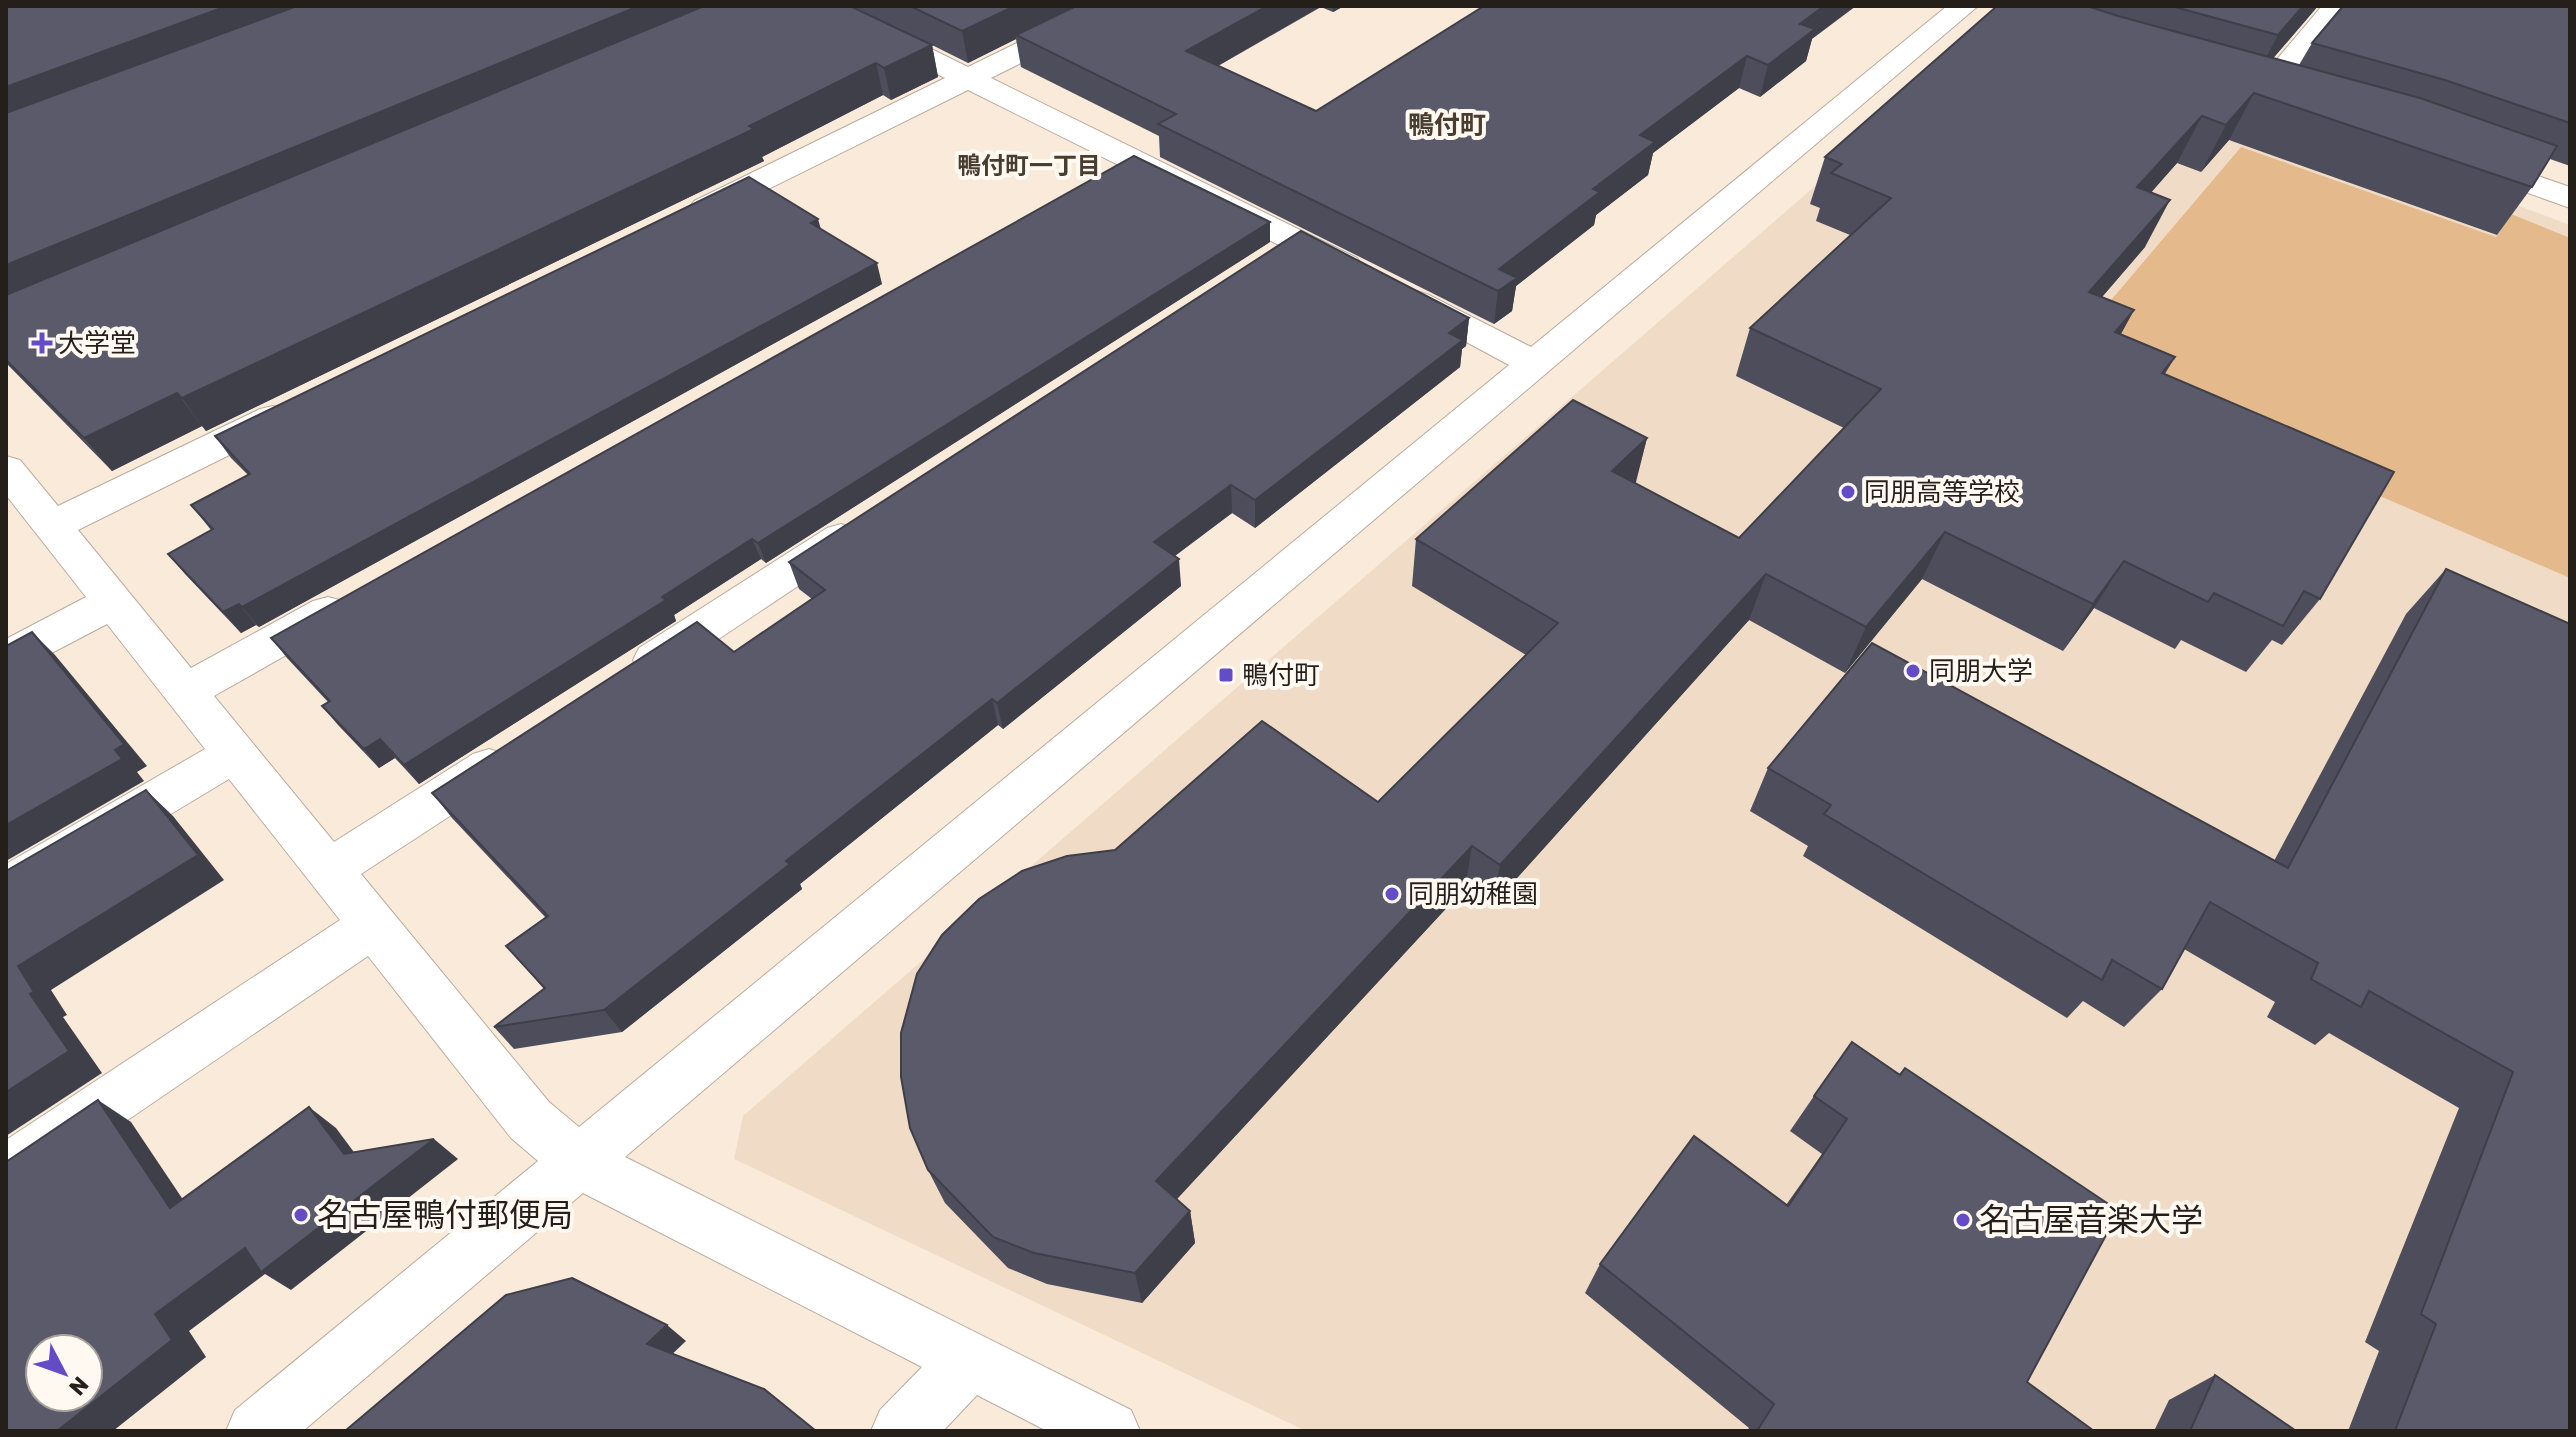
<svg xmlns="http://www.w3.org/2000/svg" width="2576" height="1437" font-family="Rubik,'Noto Sans JP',sans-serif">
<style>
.built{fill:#f0dcc6}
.green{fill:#e4ba8c}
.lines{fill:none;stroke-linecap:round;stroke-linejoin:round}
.minor-casing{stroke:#baac9d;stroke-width:2}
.minor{fill:#fff;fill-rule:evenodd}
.wall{fill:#4d4d5b}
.shaded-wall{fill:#3f3f4a}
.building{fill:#5a5a6a;stroke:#3f3f4a;stroke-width:2;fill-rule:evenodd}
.poi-dot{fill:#634cc5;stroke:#fff9f2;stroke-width:3}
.labels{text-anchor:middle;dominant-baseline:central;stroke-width:8;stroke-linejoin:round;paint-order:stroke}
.far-neighbourhood-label{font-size:24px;font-weight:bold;fill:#493d30;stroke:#fff9f2}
.far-quarter-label{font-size:26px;font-weight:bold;fill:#493d30;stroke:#fff9f2}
.poi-label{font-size:26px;fill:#241f19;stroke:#fff9f2;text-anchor:start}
.near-poi-label{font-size:32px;fill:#241f19;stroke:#fff9f2;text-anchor:start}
</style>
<rect width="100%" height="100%" fill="#f9eada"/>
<polygon class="built" points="1988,36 2368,150 2570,225 2570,1431 1306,1431 734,1159 743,1116"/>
<polygon class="green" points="2241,147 2496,237 2511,214 2570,238 2570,578 2338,478 2078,339"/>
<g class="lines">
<g class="minor-casing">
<g id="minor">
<polygon points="808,6 844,6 968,67 1092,6 1128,6 1124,12 991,78 1357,258 1362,265 1357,272 1345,275 1333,272 968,90 716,215 705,218 694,215 689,208 694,201 945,78 812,12"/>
<polygon points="1947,6 1978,6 625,1157 1131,1410 1140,1431 1047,1431 977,1395 943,1431 871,1431 880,1410 922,1367 583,1193 303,1431 226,1431 235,1410 538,1161 511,1138 368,956 25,1190 6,1198 6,1140 340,920 229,779 23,903 6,909 6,864 205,749 107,624 21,669 6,674 6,639 86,597 6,495 6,456 20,460 58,506 260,409 273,406 286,409 291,418 286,427 78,530 191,668 313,601 328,597 343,601 349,612 343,623 214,696 334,842 473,754 489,749 505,754 512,767 505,780 361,874 549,1102 579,1127 1509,365 1405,309 1400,302 1405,295 1417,291 1429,295 1531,347"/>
<polygon points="2322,6 2351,6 2270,103 2260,106 2250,103 2245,97 2250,91"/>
<polygon points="2477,155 2570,187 2570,208 2466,171 2461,164 2466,157"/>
<polygon points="841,524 855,528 861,538 855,548 669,672 654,676 639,672 633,660 639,648 827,528"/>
</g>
</g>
<use href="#minor" class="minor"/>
</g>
<g class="wall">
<polygon points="6,6 1344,6 1333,12 1321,7 1218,66 1316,111 1812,39 1806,61 1760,97 1739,88 1653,153 1648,175 1596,215 1594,225 1516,286 1512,311 1494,324 1160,157 1159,136 1021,67 1016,39 968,63 932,45 938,77 891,100 883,95 762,157 764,161 206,431 202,426 112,471 6,363"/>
<polygon points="1997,6 2318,6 2273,58 2299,65 2312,43 2570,6 2570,166 2550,159 2532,187 2497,235 2229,140 2201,172 2177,163 2151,192 2145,247 2102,297 2134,310 2120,335 2175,357 2165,374 2320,599 2282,645 2272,640 2246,672 2181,640 2175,649 2094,608 2063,651 1922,579 1845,673 1749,620 1491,907 1465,888 1177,1199 1190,1211 1195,1243 1142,1303 1047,1284 1008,1268 945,1203 928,1170 1115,850 1378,802 1526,655 1412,586 1416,539 1647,438 1635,483 1739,538 1844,428 1736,376 1750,328 1850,235 1816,221 1820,208 1810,204 1825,157"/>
<polygon points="820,228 882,284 259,627 256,625 241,633 185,574 168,554 211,530 191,505 248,475 231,458 215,436"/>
<polygon points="1270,242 766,563 761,559 674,615 676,621 419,784 395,758 379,768 338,725 322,706 328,702 287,658 271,638"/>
<polygon points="1469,318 1466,346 1462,349 1460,367 1255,528 1232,513 1175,556 1181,586 1003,729 998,725 800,884 802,889 622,1032 514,1049 494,1027 544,989 506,946 546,918 452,818 432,793 734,652 812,599 799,589 789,562"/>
<polygon points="2446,569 2570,1431 2348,1431 2379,1351 2365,1342 2459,1108 2329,1033 2315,1045 2267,1017 2275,1002 2184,949 2162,989 2124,1027 2083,1001 2067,1018 1803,856 1808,846 1750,811 1768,768 2274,861 2406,614"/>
<polygon points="1905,1068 2027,1382 2094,1431 1747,1431 1749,1428 1585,1293 1600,1264 1786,1205 1822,1154 1790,1131 1814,1096 1899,1074"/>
<polygon points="2215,1375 2296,1431 2154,1431 2169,1400"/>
</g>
<g class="shaded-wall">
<polygon points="227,6 294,6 300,17 6,128 6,87"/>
<polygon points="639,6 725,6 6,309 6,265"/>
<polygon points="1015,6 1085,6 1016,35 1016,39 968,63 962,31"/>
<polygon points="1267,6 1321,6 1188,83 1186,51"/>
<polygon points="1333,6 1344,6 1333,12"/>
<polygon points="1824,6 1856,6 1812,39 1806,61 1760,97 1768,65 1800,24"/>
<polygon points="2303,6 2318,6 2253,82 2278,35"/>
<polygon points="932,45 938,77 891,100 884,68"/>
<polygon points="1747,56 1739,88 1653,153 1648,175 1596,215 1594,225 1516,286 1512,311 1494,324 1498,291 1499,269 1593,189 1640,135"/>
<polygon points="876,63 883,95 762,157 764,161 206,431 182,398 749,126"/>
<polygon points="2254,93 2229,140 2201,172 2226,125"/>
<polygon points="2202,116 2177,163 2114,235 2137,187"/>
<polygon points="2170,200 2145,247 2065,340 2089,292"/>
<polygon points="818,219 824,240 811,223"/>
<polygon points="1270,222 1270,242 766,563 758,543"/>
<polygon points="877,263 882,284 259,627 242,607"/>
<polygon points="2134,310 2108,358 2115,332"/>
<polygon points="1469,318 1466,346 1462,349 1460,367 1255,528 1255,500 1449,333"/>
<polygon points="177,393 202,426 112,471 84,438"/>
<polygon points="1647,438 1635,486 1612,471"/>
<polygon points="1231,485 1232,513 1157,569 1154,542"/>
<polygon points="1945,532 1922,579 1845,673 1866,627"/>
<polygon points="752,539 761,559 674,615 676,621 419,784 404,765 662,597"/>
<polygon points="1179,559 1181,586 1003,729 997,703"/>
<polygon points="2124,561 2094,608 2063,651 2093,604"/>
<polygon points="1766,574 1749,620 1491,907 1500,865"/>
<polygon points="239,604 256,625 241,633 223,612"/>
<polygon points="32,632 55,655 147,766 137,772 144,781 6,861 6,825 115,750"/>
<polygon points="992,699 998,725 800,884 802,889 622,1032 604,1010 786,861"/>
<polygon points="380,739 395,758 379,768 364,749"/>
<polygon points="146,790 173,816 224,880 51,990 67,1015 63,1017 102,1073 6,1136 6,1092 30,994 18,966"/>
<polygon points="1472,846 1465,888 1163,1214 1156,1181"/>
<polygon points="98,1100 131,1122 202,1228 170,1208"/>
<polygon points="309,1107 336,1128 371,1175 344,1154"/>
<polygon points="434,1139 458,1159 291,1290 265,1274 189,1331 206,1357 113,1431 57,1431 155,1314 245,1248"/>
<polygon points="1190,1211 1195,1243 1142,1303 1135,1273"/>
<polygon points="667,1325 686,1341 666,1360 647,1344"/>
</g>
<g class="building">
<polygon points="6,6 227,6 6,87"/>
<polygon points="297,6 639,6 6,265 6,113"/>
<polygon points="704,6 850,6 932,45 884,68 876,63 749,126 754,129 182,398 177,393 84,438 6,360 6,295"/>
<polygon points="910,6 1015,6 962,31"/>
<polygon points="1076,6 1267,6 1186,51 1316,111 1484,6 1824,6 1800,24 1815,29 1768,65 1747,56 1640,135 1655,142 1593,189 1600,192 1499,269 1517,278 1498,291 1158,124 1176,114 1016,35"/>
<polygon points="1997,6 2087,6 2118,16 2420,98 2557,146 2532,187 2254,93 2226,125 2202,116 2137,187 2170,200 2089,292 2134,310 2115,332 2175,357 2162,373 2394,472 2320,599 2304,591 2283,626 2214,593 2208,602 2124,561 2093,604 1945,532 1866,627 1766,574 1500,865 1472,846 1156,1181 1190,1211 1135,1273 1034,1253 993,1237 928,1170 910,1128 901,1077 901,1033 917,974 942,935 979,899 1022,871 1067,856 1115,850 1262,721 1378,802 1558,623 1416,539 1573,400 1647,438 1612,471 1739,538 1881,389 1750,328 1891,198 1831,173 1842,164 1825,157"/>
<polygon points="2171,6 2303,6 2278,35"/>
<polygon points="2343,6 2570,6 2570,123 2445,80 2312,43"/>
<polygon points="1134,156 1270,222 758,543 752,539 662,597 666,600 404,765 380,739 364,749 322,706 330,701 271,638"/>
<polygon points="749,177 818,219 811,223 877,263 242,607 239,604 223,612 168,554 213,529 191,505 250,474 215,436"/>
<polygon points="1301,231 1469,318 1449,333 1463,340 1255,500 1231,485 1154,542 1179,559 997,703 992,699 786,861 790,864 604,1010 494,1027 545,988 506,946 548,916 432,793 697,622 734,652 825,590 789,562"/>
<polygon points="2446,569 2570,624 2570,1431 2395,1431 2436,1324 2421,1314 2513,1072 2369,991 2361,1007 2311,979 2318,963 2210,902 2162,989 2112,960 2102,980 1824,814 1831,805 1768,768 1872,643 2288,868"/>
<polygon points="32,632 124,744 115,750 122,759 6,825 6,646"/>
<polygon points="146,790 198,855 18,966 34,992 30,994 69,1051 6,1092 6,871"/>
<polygon points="1852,1042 1900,1075 1905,1068 2119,1211 2027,1382 2094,1431 1757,1431 1774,1404 1600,1264 1694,1136 1788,1206 1847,1119 1814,1096"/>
<path d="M98,1100L170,1208L309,1107L344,1154L434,1139L261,1272L245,1248L155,1314L172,1340L57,1431H6V1162ZM40,1349H88V1397H40Z"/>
<polygon points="572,1278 667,1325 647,1344 764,1389 816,1431 345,1431 506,1295"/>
<polygon points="2215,1375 2296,1431 2190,1431"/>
</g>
<g class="poi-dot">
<path d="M38 331h8v8h8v8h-8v8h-8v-8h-8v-8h8z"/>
<circle cx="1848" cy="492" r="8"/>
<circle cx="1913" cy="671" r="8"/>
<rect x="1218" y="667" width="16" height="16" rx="4"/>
<circle cx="1392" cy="894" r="8"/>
<circle cx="301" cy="1215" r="8"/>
<circle cx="1963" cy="1220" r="8"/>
</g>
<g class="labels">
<g class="far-neighbourhood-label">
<text x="1029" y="166">鴨付町一丁目</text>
</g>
<g class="far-quarter-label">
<text x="1447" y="125">鴨付町</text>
</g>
<g class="poi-label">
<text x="58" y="343">大学堂</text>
<text x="1864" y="492">同朋高等学校</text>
<text x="1929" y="671">同朋大学</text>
<text x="1242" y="675">鴨付町</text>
<text x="1408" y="894">同朋幼稚園</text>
</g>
<g class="near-poi-label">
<text x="317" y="1215">名古屋鴨付郵便局</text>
<text x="1979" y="1220">名古屋音楽大学</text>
</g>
</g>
<rect width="2576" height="1437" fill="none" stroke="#241f19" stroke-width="16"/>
<g transform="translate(64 1373) rotate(131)"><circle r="38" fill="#fff9f2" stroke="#a7a29b" stroke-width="2"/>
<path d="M0-6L14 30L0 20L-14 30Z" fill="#634cc5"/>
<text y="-12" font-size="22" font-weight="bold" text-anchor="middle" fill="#241f19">N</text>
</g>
</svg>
